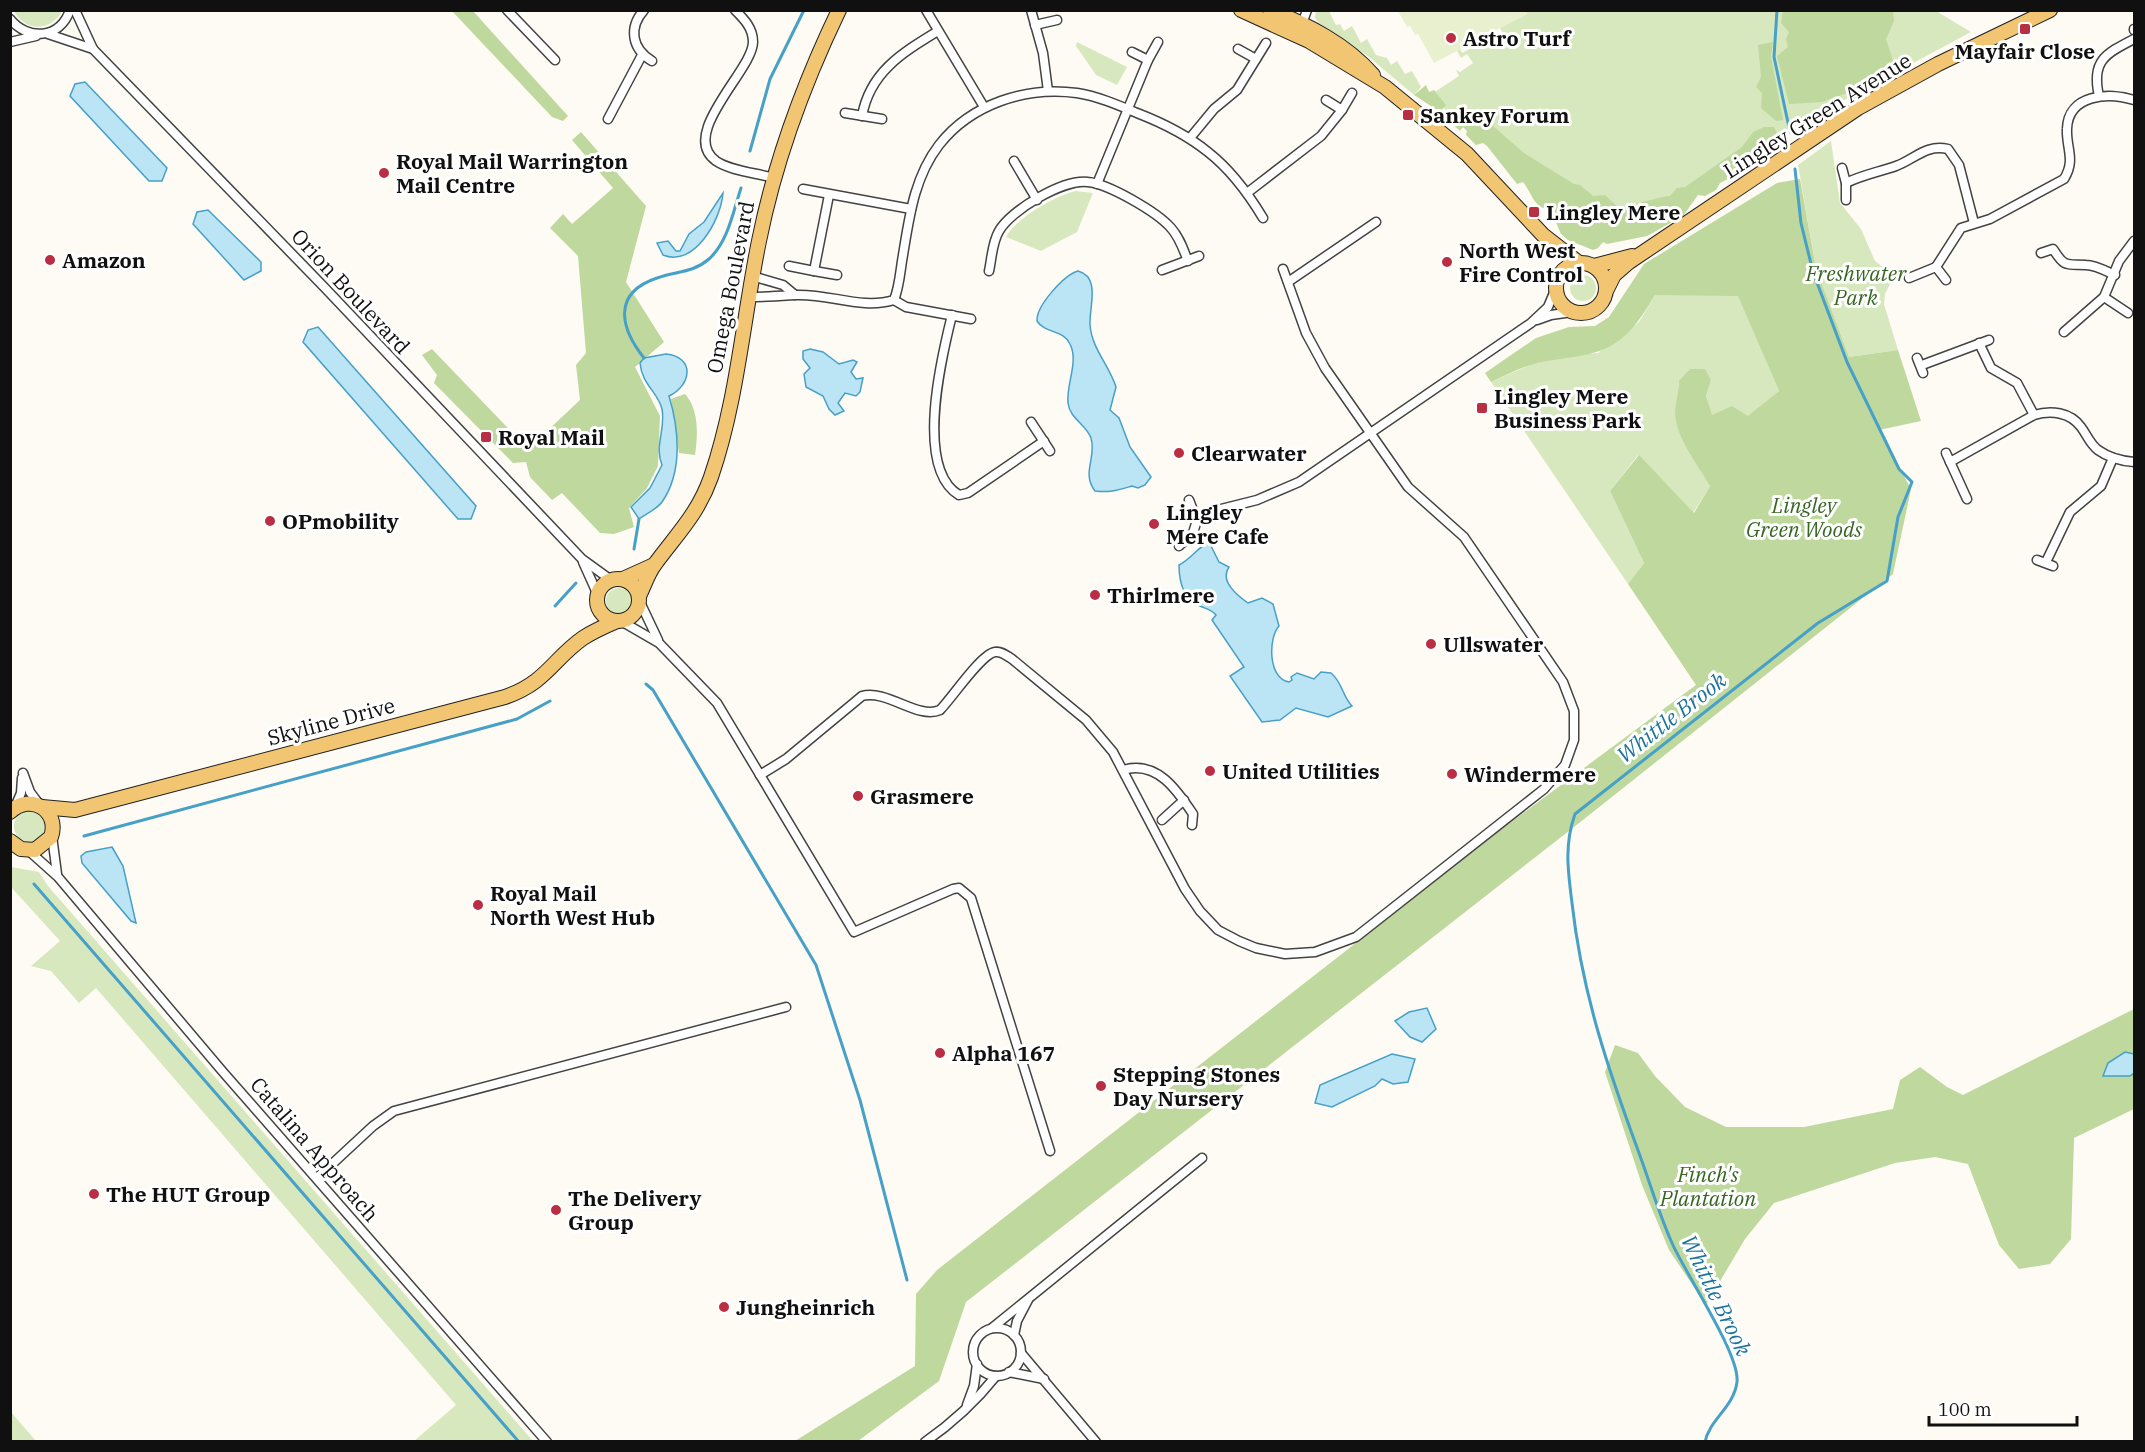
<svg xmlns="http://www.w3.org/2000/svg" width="2145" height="1452" font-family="'IBM Plex Serif',serif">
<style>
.green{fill:#d8e8be}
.forest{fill:#bed89e}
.pitch{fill:#e8f0d0}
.water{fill:#bbe4f4;stroke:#46a0c7;stroke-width:1.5}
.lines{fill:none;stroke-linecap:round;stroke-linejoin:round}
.stream{stroke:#46a0c7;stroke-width:3}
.street-casing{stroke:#434343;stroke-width:11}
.primary-casing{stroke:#212121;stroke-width:16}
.street{stroke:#fff;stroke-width:8}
.primary{stroke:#f1c571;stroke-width:14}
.poi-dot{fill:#ba2e43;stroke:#fff;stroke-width:2}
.labels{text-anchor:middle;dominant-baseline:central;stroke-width:6;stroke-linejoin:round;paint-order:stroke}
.poi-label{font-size:21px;font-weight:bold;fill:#101010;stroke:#fff;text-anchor:start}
.street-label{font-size:21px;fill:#101010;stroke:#fff}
.park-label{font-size:21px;font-style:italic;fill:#376623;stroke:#fff}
.water-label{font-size:22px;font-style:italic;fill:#1e739d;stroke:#fff}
</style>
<rect width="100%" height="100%" fill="#fefbf4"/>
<g class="green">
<path d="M14,11V10L62,11C51,32 25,32 14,11Z"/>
<polygon points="1316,11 1329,11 1336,25 1340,24 1344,31 1352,26 1361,43 1367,39 1376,55 1387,58 1391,65 1397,61 1405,74 1412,71 1421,87 1414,95 1369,57 1319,23 1315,18"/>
<polygon points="1525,11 1936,11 1971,32 1783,133 1629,236 1427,97 1459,76 1456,70 1460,72 1473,63 1467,54 1461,58 1457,51 1460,49 1462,53 1502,32 1500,28 1527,14"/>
<polygon points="1077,42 1127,67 1117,85 1096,75 1076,46"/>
<polygon points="1831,141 1840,203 1861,229 1875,261 1894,276 1885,294 1884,304 1898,350 1849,357 1816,268 1798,165"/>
<path d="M1076,191L1093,193L1077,232L1041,251L1006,237C1015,219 1056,195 1076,191Z"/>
<circle cx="1583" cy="288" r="13"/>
<polygon points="1655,295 1738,295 1779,391 1748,417 1711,416 1706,396 1711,380 1679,381 1678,401 1675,412 1710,486 1693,513 1638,455 1610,491 1644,563 1628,584 1491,382 1532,364 1572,355 1598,353 1639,322"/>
<circle cx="619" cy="601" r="13"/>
<circle cx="30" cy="826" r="16"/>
<polygon points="11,867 39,872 48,886 533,1441 414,1441 456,1405 96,988 79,1003 51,971 31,966 60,941 11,887"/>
<polygon points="10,1412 11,1412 36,1441 11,1441"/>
</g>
<g class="forest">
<polygon points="452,11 473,11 568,116 563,121 552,117"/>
<polygon points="1783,11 1893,11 1894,21 1886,39 1895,67 1869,85 1822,102 1789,104 1777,56 1788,47 1786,39 1789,32 1781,23"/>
<polygon points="1773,42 1771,56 1783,120 1776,121 1761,108 1762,93 1756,87 1761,77 1758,45"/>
<polygon points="1426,85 1429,92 1434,90 1446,105 1440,112 1414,95"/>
<path d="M1464,109L1493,126L1524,153L1574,184L1580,185L1593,196L1605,195L1621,210C1626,206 1663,196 1670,196L1677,188L1685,187L1742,147L1753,132L1764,127H1774L1779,137V145L1766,156H1754L1738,174L1720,183L1716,190L1705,196L1698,195L1683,216L1647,236L1607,244L1603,242L1598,248L1593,250L1568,240L1561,234L1550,209C1533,209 1532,192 1523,182L1517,184L1487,146L1483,143L1476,145L1466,135L1467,131L1463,127L1460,131L1450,122L1462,118L1460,112Z"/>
<polygon points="581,132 646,206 626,282 664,342 635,367 660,416 658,466 647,488 629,508 634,527 614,534 600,533 562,493 552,500 530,477 526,462 513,463 434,383 437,375 422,355 432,349 528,449 580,400 576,365 586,353 578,256 550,228 563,214 572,224 613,188 572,140"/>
<path d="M1800,179L1816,268L1849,357L1898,350L1921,421L1879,430L1911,489L1893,574L1574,827L966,1302L939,1381L858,1441H795L915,1366L916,1294L937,1270L1507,825L1696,685L1628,584L1644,563L1610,491L1639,455L1694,513L1710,486C1698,465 1676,438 1675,413C1675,405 1679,391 1679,381L1690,369H1705L1711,380L1706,396L1712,415L1732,406L1748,416L1779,391L1738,296L1655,295C1644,313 1633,332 1614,344C1593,358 1559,357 1534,364C1519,368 1505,376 1491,382L1485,373L1536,338L1569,327L1595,326L1609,317L1644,264L1777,183Z"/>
<path d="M685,394C699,410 698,434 695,455L679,453L671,399Z"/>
<polygon points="2134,1009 2134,1109 2074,1138 2071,1239 2050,1264 2019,1269 1999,1245 1968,1164 1935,1157 1895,1163 1774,1203 1745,1239 1706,1305 1669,1250 1642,1185 1605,1072 1615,1045 1638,1053 1655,1076 1685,1107 1726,1127 1804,1127 1893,1109 1900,1080 1920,1067 1947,1087 1963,1095"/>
</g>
<polygon class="pitch" points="1525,10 1527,14 1434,63 1418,34 1415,35 1410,26 1407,27 1398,11"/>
<g class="water">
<polygon points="85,82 167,168 162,181 149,181 70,96 75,84"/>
<path d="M723,193C721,220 694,268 663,255L657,243L668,241L676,251H680L689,234L704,222Z"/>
<polygon points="208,210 261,262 261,271 244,280 193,224 197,212"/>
<path d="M1078,271C1101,277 1089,307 1090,325C1092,349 1109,365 1116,387L1110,410L1119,418L1130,447L1151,477L1145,485L1138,488L1132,486C1118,490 1110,493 1095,491C1081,473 1097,457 1091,438C1086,424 1070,419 1068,403C1066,384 1079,362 1070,344C1063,329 1045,334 1037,321C1036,306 1064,275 1078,271Z"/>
<polygon points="318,327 476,506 471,519 458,519 303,342 308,330"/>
<polygon points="810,349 823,352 839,364 853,360 857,362 851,372 856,379 863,378 860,392 856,396 845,393 838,403 844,411 835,415 829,409 823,396 806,387 804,374 810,368 803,359 803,351"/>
<path d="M666,354C696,357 691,386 669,396C679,429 683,472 662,502C657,509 646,514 639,519L631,507L650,488L662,465C654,446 666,429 662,409C658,392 642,385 640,363L644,358Z"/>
<path d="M1209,542L1219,562L1229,567C1219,581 1238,596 1248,603L1262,598L1273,604L1279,626C1268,638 1268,679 1289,682L1292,680L1291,677L1297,673L1314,679L1321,672L1331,673C1343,683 1342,696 1352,706L1328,717L1296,708L1280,720L1262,722L1230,676L1244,667L1212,620L1216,615C1211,609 1206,609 1200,606C1183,599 1179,582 1179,565C1191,559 1197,548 1209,542Z"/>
<polygon points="112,847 123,866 136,923 131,921 82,863 81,856 86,852"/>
<polygon points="1427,1008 1436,1029 1422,1042 1410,1037 1395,1021 1409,1012"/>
<polygon points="2125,1052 2134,1054 2134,1073 2130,1076 2103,1076 2108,1063"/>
<polygon points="1392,1054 1415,1059 1408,1082 1393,1084 1382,1079 1375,1086 1332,1107 1315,1103 1320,1085"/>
</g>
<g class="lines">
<g class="stream">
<polyline points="1777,10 1774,57 1790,132"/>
<polyline points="750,151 770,79 804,10"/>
<path d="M644,358C620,328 612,293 657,278C676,271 693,273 709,259C728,242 733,212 741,188"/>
<polyline points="634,549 639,519"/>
<polyline points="555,606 576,583"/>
<polyline points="646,684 653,690 816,965 860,1100 907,1280"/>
<polyline points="84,836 517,719 550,701"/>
<polyline points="34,884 519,1442"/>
<path d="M1705,1442C1709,1420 1734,1407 1737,1382C1740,1354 1685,1273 1672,1243C1659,1214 1650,1183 1639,1153C1608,1069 1582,993 1572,903C1568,871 1564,845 1575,814L1818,623L1887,581L1898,517L1912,482L1899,469L1847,362L1813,272L1801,223L1795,169"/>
</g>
<g class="street-casing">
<g id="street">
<polyline points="75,10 93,49 325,288 582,559 611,580"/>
<polyline points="507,10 555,60"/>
<path d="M644,10C628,28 632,49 652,61"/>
<path d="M735,10C744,19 753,28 753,42C753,70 678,134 716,161C731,171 757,173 774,178"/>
<polyline points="926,10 984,107"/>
<polyline points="1031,10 1043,53 1048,91"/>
<path d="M10,19C28,41 60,39 70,10"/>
<polyline points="1035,25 1057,20"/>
<polyline points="1301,27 1307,10"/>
<polyline points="2134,29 2134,30"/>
<polyline points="48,34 93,49"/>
<polyline points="10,42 36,36"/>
<polyline points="1238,49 1256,59"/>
<polyline points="1148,60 1158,42"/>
<path d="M2099,96C2091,61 2105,54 2134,39"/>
<polyline points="1326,100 1342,110 1352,93"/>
<polyline points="845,113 882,119"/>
<path d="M862,116C870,72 902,53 938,31"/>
<polyline points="608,119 642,55"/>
<polyline points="1190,138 1214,109 1237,90 1266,43"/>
<polyline points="1014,161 1037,200"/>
<polyline points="1842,168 1846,183 1846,200"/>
<path d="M1846,183C1862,175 1879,172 1896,166C1915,159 1926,144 1948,149L1959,165L1974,223"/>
<polyline points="1097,184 1148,60 1132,52"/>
<polyline points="803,189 911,209"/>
<polyline points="1247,193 1321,136 1342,110"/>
<path d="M2041,253L2053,249C2065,268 2066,264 2086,265C2095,265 2106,271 2115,275"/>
<polyline points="789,266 814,271 829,195"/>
<path d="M1936,267L1961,228L1990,219L2064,179C2076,160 2066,148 2067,129C2068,94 2109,92 2134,100"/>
<polyline points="1162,270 1199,256"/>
<polyline points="814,271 837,275"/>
<path d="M989,271C992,257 992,243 999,231C1011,210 1063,179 1088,182C1109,184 1157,212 1171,228C1180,238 1183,249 1188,261"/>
<polyline points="752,276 783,285 795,295"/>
<polyline points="1909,278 1936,267 1946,280"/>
<polyline points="1288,282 1376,222"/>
<path d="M748,297C765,297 779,296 795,295C829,293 861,310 894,300C899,288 900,274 902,261C909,220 913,179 939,145C971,104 1026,86 1077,93C1097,96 1118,105 1137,113C1163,123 1187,135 1208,152C1231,170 1248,193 1263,218"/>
<polyline points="2104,297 2128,313"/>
<polyline points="894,300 906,307 971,319"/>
<path d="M952,315C942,355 914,468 959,495L968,493L1044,441"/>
<polyline points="1537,320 1551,315 1572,312"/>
<polyline points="2064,332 2104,297 2119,261 2134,241"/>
<polyline points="1979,343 1991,368 2017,383 2034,415"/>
<polyline points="1917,358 1923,373"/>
<polyline points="1922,365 1989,340"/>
<polyline points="1031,422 1050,451"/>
<polyline points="1946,453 1967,499"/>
<path d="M1950,462L2034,415C2051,410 2070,412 2081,427C2087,435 2090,444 2098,450C2109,458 2122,461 2134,462"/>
<polyline points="1197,515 1257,500 1299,482 1531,323 1548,307 1556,288"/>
<polyline points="1179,546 1193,533 1197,520 1189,500"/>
<polyline points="2037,560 2053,566"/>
<polyline points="583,562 597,593"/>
<polyline points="2046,562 2070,512 2101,486 2113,458"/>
<polyline points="639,600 658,640"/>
<polyline points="621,621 659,643 717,703 854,932 953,889 959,888 971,898 1050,1151"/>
<path d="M1123,770C1157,760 1177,790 1193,814L1192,825"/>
<polyline points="23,773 30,792 39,804"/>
<path d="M760,775L786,759L862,696C887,689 918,720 940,710C952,698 981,654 995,652C1002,651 1007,656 1012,659L1086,720L1113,752L1185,889L1200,911L1218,930L1239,941L1256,948L1285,954L1315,952L1356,937L1544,789L1565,765L1574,740V711L1563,682L1464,537L1408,487L1325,368L1306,333L1283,269"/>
<polyline points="15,807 21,793 22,778"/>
<polyline points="1162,820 1184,800"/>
<polyline points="52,836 57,874"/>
<polyline points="29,851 58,877 223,1072 547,1442"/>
<polyline points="317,1178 373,1126 394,1111 786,1007"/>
<polyline points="992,1328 1202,1158"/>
<circle cx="997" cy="1352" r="24"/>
<polyline points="1014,1335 1017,1321 1028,1300"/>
<polyline points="1021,1353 1096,1442"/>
<polyline points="1009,1372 1044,1379"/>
<polyline points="967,1405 974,1386 977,1364"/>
<path d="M925,1442C951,1424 976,1401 996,1376"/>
</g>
</g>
<g class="primary-casing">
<g id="primary">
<polyline points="1241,10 1309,41 1385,87 1467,154 1543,235 1579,263"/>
<path d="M1270,10C1308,25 1346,44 1373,75"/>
<circle cx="1581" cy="288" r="25"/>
<polyline points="1594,266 1632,256"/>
<polyline points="1607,289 1614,275 1629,262 1858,108 1938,64 2050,10"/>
<circle cx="618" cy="600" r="21"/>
<polyline points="623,579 654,565"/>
<path d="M639,596C644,586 648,573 655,564C677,534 698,514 711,477C737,402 743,319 759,241C775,161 803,85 839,10"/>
<path d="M42,807L75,810L505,697C547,682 552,660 583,638C594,631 605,626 617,621"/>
<path d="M10,812C31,792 60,811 51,837L35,850L21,849L10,841"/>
</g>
</g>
<use href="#street" class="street"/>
<use href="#primary" class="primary"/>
</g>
<g class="poi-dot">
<rect x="2019" y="23" width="12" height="12" rx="3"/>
<circle cx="1451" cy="38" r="6"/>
<rect x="1402" y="109" width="12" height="12" rx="3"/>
<circle cx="384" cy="173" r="6"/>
<rect x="1528" y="206" width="12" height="12" rx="3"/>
<circle cx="50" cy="260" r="6"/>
<circle cx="1447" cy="262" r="6"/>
<rect x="1476" y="402" width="12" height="12" rx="3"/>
<rect x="480" y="431" width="12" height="12" rx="3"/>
<circle cx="1179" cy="453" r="6"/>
<circle cx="270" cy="521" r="6"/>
<circle cx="1154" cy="524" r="6"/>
<circle cx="1095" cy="595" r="6"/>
<circle cx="1431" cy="644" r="6"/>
<circle cx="1210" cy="771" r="6"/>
<circle cx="1452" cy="774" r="6"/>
<circle cx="858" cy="796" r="6"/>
<circle cx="478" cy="905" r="6"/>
<circle cx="940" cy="1053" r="6"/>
<circle cx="1101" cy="1086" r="6"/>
<circle cx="94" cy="1194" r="6"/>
<circle cx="556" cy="1210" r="6"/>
<circle cx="724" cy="1307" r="6"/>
</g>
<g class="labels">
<g class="poi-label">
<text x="1463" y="38">Astro Turf</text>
<text x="2025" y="51" text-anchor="middle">Mayfair Close</text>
<text x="1420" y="115">Sankey Forum</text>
<text x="396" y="161">Royal Mail Warrington<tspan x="396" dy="24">Mail Centre</tspan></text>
<text x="1546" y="212">Lingley Mere</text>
<text x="1459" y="250">North West<tspan x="1459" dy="24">Fire Control</tspan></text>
<text x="62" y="260">Amazon</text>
<text x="1494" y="396">Lingley Mere<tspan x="1494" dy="24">Business Park</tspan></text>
<text x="498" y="437">Royal Mail</text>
<text x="1191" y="453">Clearwater</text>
<text x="1166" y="512">Lingley<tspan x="1166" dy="24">Mere Cafe</tspan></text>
<text x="282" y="521">OPmobility</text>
<text x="1107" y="595">Thirlmere</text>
<text x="1443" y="644">Ullswater</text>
<text x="1222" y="771">United Utilities</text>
<text x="1464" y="774">Windermere</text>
<text x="870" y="796">Grasmere</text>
<text x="490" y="893">Royal Mail<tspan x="490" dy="24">North West Hub</tspan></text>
<text x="952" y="1053">Alpha 167</text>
<text x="1113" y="1074">Stepping Stones<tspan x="1113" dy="24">Day Nursery</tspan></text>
<text x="106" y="1194">The HUT Group</text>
<text x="568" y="1198">The Delivery<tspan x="568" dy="24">Group</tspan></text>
<text x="736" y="1307">Jungheinrich</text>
</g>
<g class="street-label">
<text transform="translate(1817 115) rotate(-32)">Lingley Green Avenue</text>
<text transform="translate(730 287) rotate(-79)">Omega Boulevard</text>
<text transform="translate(351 291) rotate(47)">Orion Boulevard</text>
<text transform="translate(331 721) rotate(-15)">Skyline Drive</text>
<text transform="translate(315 1149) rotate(49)">Catalina Approach</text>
</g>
<g class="park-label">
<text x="1856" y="273">Freshwater<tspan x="1856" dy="24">Park</tspan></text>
<text x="1804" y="505">Lingley<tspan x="1804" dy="24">Green Woods</tspan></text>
<text x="1708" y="1174">Finch's<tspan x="1708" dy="24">Plantation</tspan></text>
</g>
<g class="water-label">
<text transform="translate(1671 717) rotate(-38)">Whittle Brook</text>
<text transform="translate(1717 1295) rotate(64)">Whittle Brook</text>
</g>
</g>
<rect width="2145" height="1452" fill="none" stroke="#101010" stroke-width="24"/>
<path d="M1929 1416v9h148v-9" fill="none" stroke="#101010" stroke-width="3"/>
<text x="1938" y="1416" font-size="18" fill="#101010" stroke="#ffffff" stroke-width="4.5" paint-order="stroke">100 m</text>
</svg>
